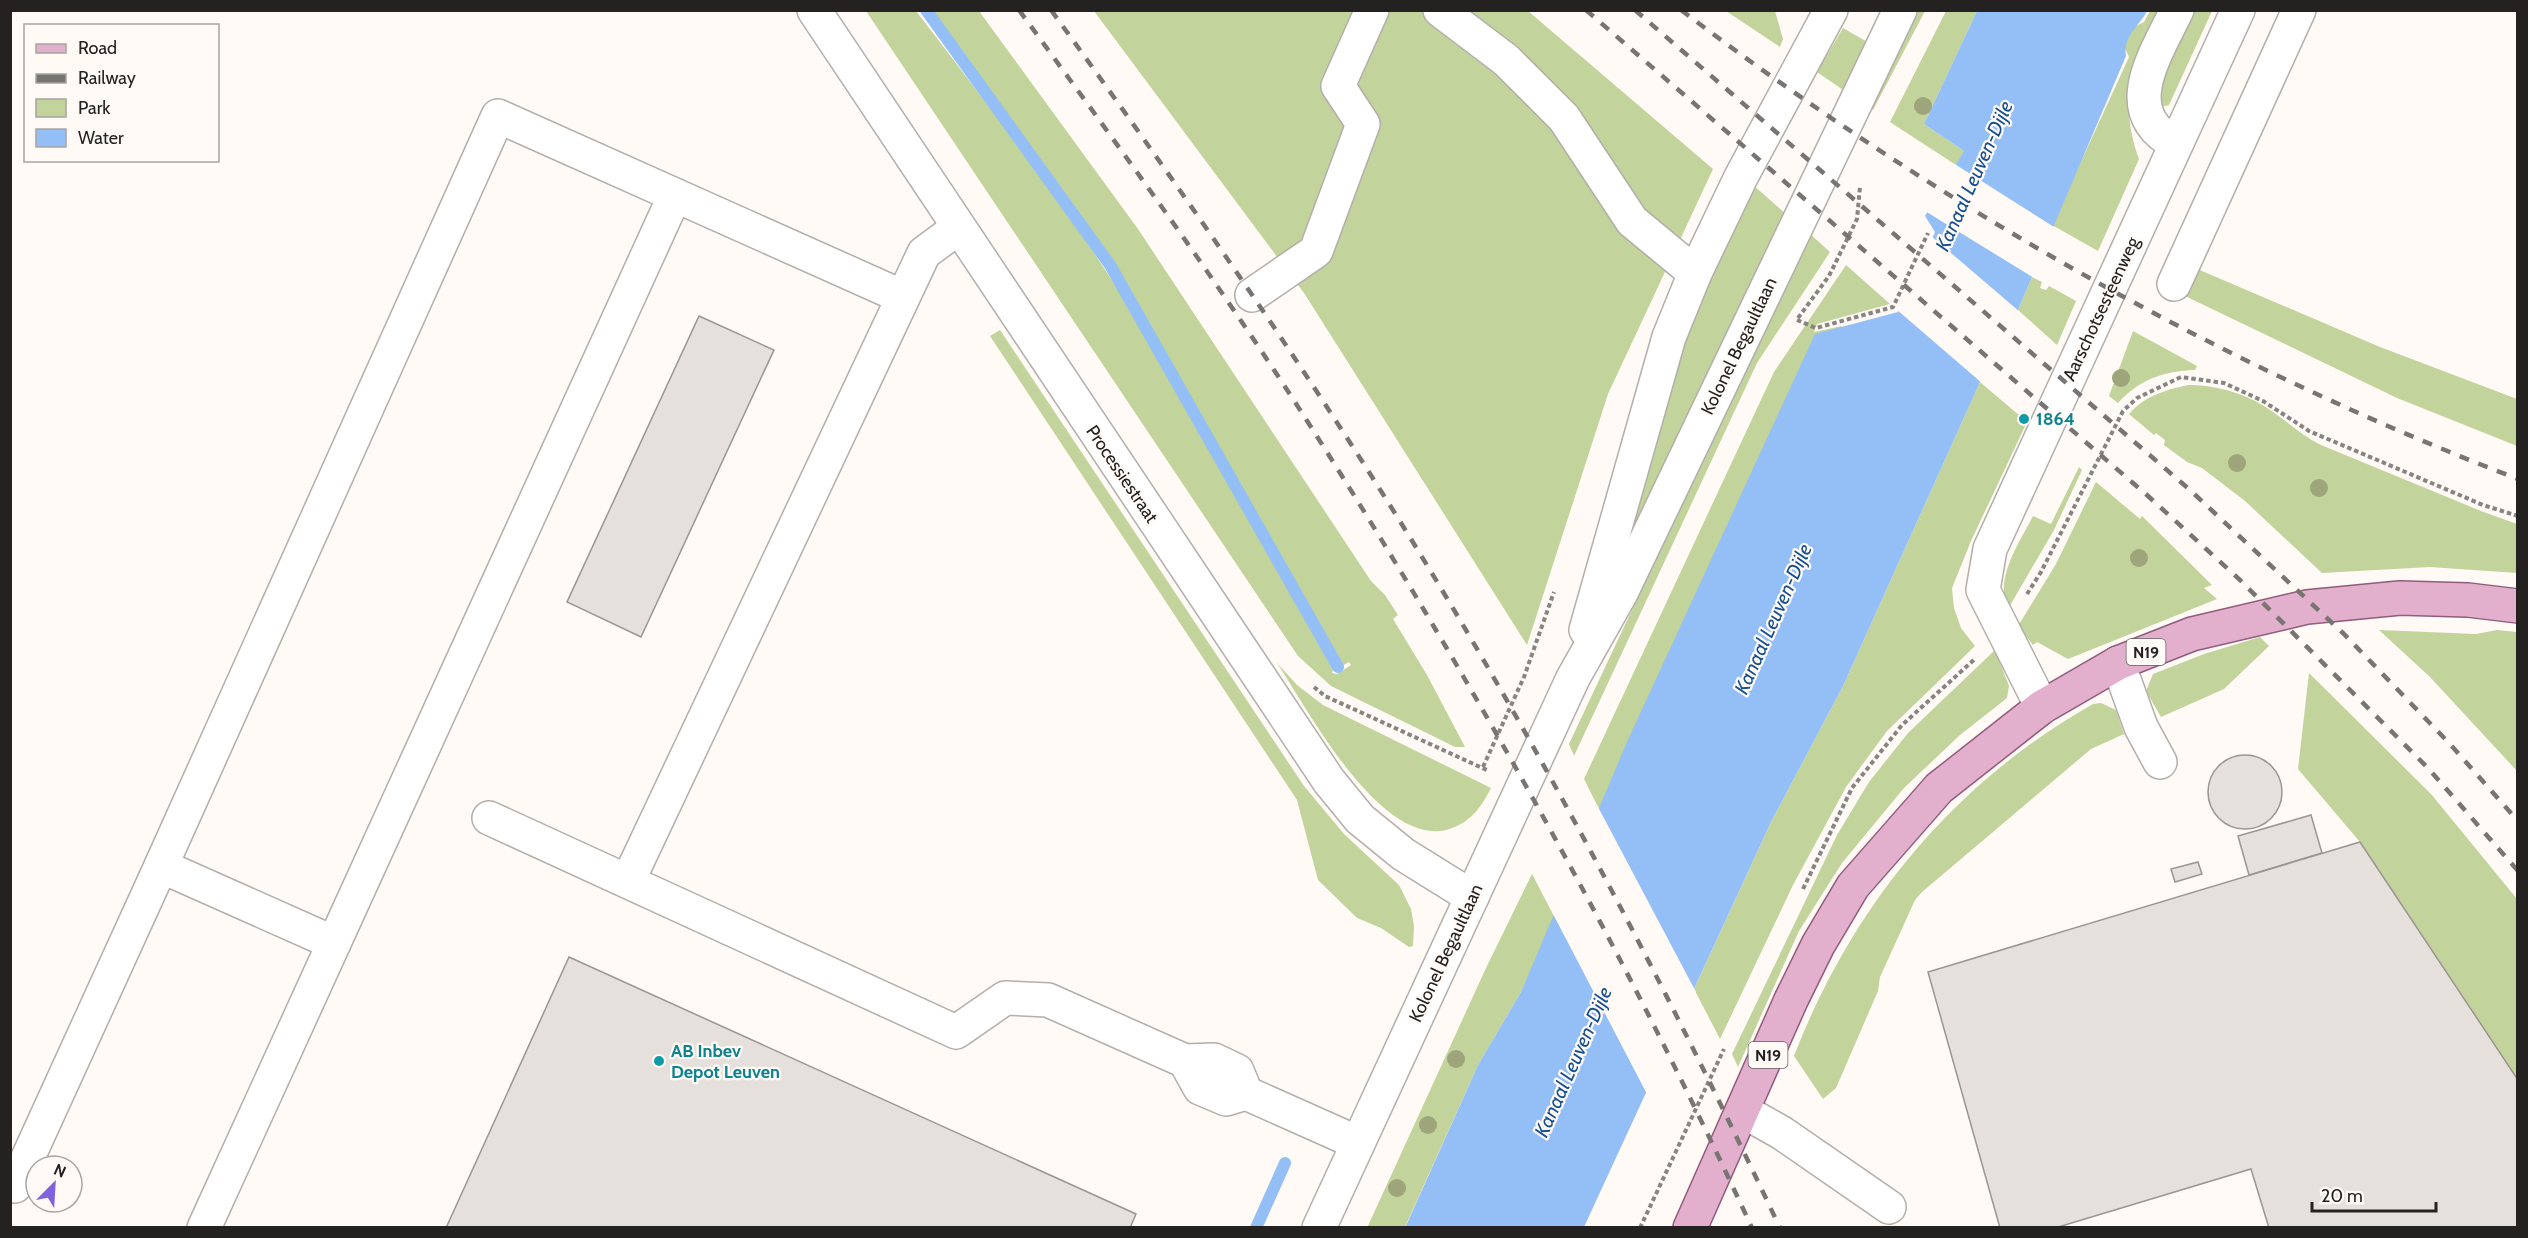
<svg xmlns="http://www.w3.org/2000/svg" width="2528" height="1238" font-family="Cabin,sans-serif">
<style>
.green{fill:#c2d39b}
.water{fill:#93bef6}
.pier{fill:#fffaf6}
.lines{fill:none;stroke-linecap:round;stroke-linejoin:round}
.stream{stroke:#93bef6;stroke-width:12}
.building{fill:#e5e0dc;stroke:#9a9592;stroke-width:1.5}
.minor-casing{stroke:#b3aeaa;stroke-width:36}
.major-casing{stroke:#925b7b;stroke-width:36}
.path{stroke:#878482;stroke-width:4;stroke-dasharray:4.5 3;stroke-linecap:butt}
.minor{stroke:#fff;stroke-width:33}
.major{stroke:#e2afcd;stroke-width:33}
.rail{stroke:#777472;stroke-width:4.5;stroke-dasharray:10 10;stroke-linecap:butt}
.tree{fill:#9ea57a}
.culture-dot{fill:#0f9aa8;stroke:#fffaf6;stroke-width:2}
.labels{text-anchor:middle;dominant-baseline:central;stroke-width:4.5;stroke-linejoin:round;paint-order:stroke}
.shield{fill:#fffaf6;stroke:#666361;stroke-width:1.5}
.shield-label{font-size:16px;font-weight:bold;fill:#242221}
.street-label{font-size:18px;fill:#242221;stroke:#fffaf6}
.culture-label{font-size:18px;font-weight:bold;fill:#0d838f;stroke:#fffaf6;text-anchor:start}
.water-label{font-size:20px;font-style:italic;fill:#165091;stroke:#fffaf6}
</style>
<rect width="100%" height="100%" fill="#fffaf6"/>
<g class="green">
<path d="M866,11H916C987,104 1061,198 1123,298C1197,419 1263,546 1333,670L1332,673L1337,674L1351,665L1349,662L1342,666L1138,307L1091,234L929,11H979L1138,229L1371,581L1385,595L1398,615L1393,619L1427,675L1465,747H1455L1445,742L1331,686L1298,656Z"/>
<polygon points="1094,11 1528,11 1713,169 1608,394 1527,645 1304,293"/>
<polygon points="1726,11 1775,11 1783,39 1780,47"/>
<polygon points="1915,11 1925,11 1873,110 1869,107"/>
<polygon points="1946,11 1977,11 1924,124 1964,151 1956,165 1890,122"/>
<path d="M2150,11H2160C2135,68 2117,95 2139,159L2098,251L2052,225L2129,57L2124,46L2134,27L2144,22Z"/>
<path d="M2195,11H2212L2169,105L2161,107C2159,72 2178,41 2195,11Z"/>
<polygon points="1843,28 1869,43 1846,92 1817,72"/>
<polygon points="1753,185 1787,215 1643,518 1625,544 1668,395 1696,310"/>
<polygon points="1809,233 1830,252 1757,363 1574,756 1569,744"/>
<polygon points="1846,265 1890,304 1817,324 1814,332 1842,326 1758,460 1599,809 1584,779 1774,372"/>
<polygon points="2195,268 2380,347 2517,399 2517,446 2397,398 2183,295"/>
<polygon points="2032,277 2042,282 2040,288 2046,290 2049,286 2076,301 2057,345 2018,310"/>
<polygon points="1000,330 1304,786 1344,834 1399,885 1411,909 1414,926 1413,946 1409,947 1381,928 1357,918 1318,880 1297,800 990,336"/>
<path d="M2133,331L2197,366L2195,370C2163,371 2139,380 2118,403L2109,396Z"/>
<polygon points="1980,382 2027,422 1971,541 1952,588 1954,608 1961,628 1975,646 1887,731 1846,787 1793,885 1720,1039 1694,989 1771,822 1843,686"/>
<path d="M2188,385C2214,385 2241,392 2264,406C2284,418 2299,434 2321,445L2481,511L2517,524V573L2430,567L2322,573L2245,501L2202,468L2187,462L2164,445L2165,440L2156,433L2154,435L2129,414C2145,396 2165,390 2188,385Z"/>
<path d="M2079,467L2082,470L2054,530L2008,609C1994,578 2019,544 2033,516L2051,524Z"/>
<polygon points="2096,482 2140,519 2142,516 2212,585 2204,588 2217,599 2068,659 2037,642 2033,645 2018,626 2056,564"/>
<polygon points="2379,630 2476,634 2497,630 2517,632 2517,771 2430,677"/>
<polygon points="2260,637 2269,646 2224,689 2161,717 2146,691 2153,674 2204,654"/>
<polygon points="1995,650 2009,686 2007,698 1960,735 1904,788 1842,863 1799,931 1738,1067 1732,1054 1837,835 1869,782 1908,733"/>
<path d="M1277,663L1297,685L1323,705L1491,788C1481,808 1469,824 1446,830C1379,845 1309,711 1277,663Z"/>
<polygon points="2309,673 2431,794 2517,899 2517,1080 2360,842 2298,769"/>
<path d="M2101,703L2116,710L2124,734L2091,749L1922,892L1915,900L1880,977L1878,991L1836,1088L1823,1099L1794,1056C1852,906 1953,783 2093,704Z"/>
<polygon points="1532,874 1555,918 1521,992 1478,1065 1405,1227 1367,1228 1486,968"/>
</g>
<path class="water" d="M1977,11H2147C2139,27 2123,35 2126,56L2018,310L1980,382L1843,686L1771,822L1584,1227L1405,1228L1478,1065L1521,992L1627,742L1815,334L1898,312L1935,232L1925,216L1964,151L1924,124Z"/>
<g class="pier">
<polygon points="1953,163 2054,227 2034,278 1925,211"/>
<polygon points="1930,235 2020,312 1983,384 1896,309"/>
<polygon points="1597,805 1696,992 1648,1096 1553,914"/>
</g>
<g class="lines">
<g class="stream">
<polyline points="926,10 1110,265 1338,667"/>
<polyline points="1256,1228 1285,1163"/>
</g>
</g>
<g class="building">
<polygon points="699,316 774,350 641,637 567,602"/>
<circle cx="2245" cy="792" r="37"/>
<polygon points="2311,815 2322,853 2249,875 2238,836"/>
<polygon points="2360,842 2518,1080 2518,1228 2269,1228 2251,1169 2055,1228 2000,1228 1928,972"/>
<polygon points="2198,862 2202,874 2175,882 2171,869"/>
<polygon points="569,957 1136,1214 1130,1228 446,1228"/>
</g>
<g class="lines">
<g class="minor-casing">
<g id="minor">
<polyline points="814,10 1329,781 1360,819 1403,854 1472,897"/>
<polyline points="1440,10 1506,60 1564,118 1632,221 1695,273"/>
<path d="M2176,144C2116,112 2155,56 2177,10"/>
<polyline points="675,195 334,943 161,866 498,116 903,297"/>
<polyline points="2174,284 2299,10"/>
<polyline points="1252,295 1316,251 1363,124 1338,86 1372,10"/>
<polyline points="1586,630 1669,337 1695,273 1741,177 1831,10"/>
<polyline points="2118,663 2141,727 2160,762"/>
<polyline points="2042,707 1983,590 1990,549 2238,10"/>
<polyline points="489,818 956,1032 1005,998 1048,1000 1185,1061 1214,1060 1237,1071 1246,1093"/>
<polyline points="628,881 924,253 958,228"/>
<polyline points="1185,1061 1200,1088 1226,1099 1246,1093 1358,1143"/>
<polyline points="1743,1111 1782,1133 1889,1207"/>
<polyline points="15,1186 161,866"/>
<polyline points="204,1228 334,943"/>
<polyline points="1319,1228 1573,678 1621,593 1900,10"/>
</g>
</g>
<g class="major-casing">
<polyline id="major" points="1690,1228 1791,1000 1818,945 1853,886 1939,788 2042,707 2118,663 2192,634 2307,607 2400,598 2468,600 2518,606"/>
</g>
<g class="path">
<polyline points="1798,318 1829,276 1857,219 1860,187"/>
<polyline points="1797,320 1816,328 1893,307 1928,233"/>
<polyline points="2027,594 2041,572 2123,411 2137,398 2181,377 2224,383 2263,401 2309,431 2483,505 2518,516"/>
<polyline points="1314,687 1325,696 1489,771"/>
<polyline points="1483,767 1524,677 1554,592"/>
<polyline points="1803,889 1852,788 1902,725 1976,658"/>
<polyline points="1640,1228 1724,1049"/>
</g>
<use href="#minor" class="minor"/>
<use href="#major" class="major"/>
<g class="rail">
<path d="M1019,10C1122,151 1225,291 1318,438C1479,692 1626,955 1752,1228"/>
<path d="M1051,10C1149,145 1245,281 1336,421C1504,678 1649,950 1780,1228"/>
<polyline points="1586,10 2148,496 2240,580 2428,768 2518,871"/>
<polyline points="1635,10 2190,490 2344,634 2450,744 2518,821"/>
<path d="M1681,10C1937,204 2217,364 2518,479"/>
</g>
</g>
<g class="tree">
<circle cx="1923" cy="106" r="9"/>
<circle cx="2121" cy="378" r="9"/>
<circle cx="2237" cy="463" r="9"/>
<circle cx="2319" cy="488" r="9"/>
<circle cx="2139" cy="558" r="9"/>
<circle cx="1456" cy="1059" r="9"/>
<circle cx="1428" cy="1125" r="9"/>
<circle cx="1397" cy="1188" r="9"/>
</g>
<g class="culture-dot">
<circle cx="2024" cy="419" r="6"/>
<circle cx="659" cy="1061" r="6"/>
</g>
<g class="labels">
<g class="shield">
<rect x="2126.5" y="639" width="39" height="26" rx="4.5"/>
<rect x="1748.5" y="1042" width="39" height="26" rx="4.5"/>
</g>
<g class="shield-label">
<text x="2146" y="652">N19</text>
<text x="1768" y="1055">N19</text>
</g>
<g class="street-label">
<text transform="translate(2101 309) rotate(-65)">Aarschotsesteenweg</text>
<text transform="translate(1739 346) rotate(-64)">Kolonel Begaultlaan</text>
<text transform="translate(1122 474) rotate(56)">Processiestraat</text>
<text transform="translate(1446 953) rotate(-65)">Kolonel Begaultlaan</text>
</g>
<g class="culture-label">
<text x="2036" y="419">1864</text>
<text x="671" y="1051">AB Inbev<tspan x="671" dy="21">Depot Leuven</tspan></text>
</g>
<g class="water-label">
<text transform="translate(1974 176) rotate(-66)">Kanaal Leuven-Dijle</text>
<text transform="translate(1773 619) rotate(-66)">Kanaal Leuven-Dijle</text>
<text transform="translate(1573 1062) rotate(-66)">Kanaal Leuven-Dijle</text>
</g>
</g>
<rect width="2528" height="1238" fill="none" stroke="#242221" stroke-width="24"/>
<rect x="24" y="24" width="195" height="138" fill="#fffaf6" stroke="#a7a4a1" stroke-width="1.5"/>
<rect x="36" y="44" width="30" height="9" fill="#e2afcd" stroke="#a7a4a1" stroke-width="1.5"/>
<text x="78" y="54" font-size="18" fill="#242221">Road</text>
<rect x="36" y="74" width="30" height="9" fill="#777472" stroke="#a7a4a1" stroke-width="1.5"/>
<text x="78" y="84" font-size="18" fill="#242221">Railway</text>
<rect x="36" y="99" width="30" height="18" fill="#c2d39b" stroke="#a7a4a1" stroke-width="1.5"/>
<text x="78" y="114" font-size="18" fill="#242221">Park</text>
<rect x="36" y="129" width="30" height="18" fill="#93bef6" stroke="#a7a4a1" stroke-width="1.5"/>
<text x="78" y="144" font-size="18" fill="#242221">Water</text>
<g transform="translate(54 1184) rotate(24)"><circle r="28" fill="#fffaf6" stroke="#a7a4a1" stroke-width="1.5"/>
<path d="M0-4.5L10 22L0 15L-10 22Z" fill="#8062dd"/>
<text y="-9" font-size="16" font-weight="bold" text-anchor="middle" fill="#242221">N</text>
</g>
<path d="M2312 1202v9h124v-9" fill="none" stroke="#242221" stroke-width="3"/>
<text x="2321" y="1202" font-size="18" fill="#242221" stroke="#fffaf6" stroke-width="4.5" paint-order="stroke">20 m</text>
</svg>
